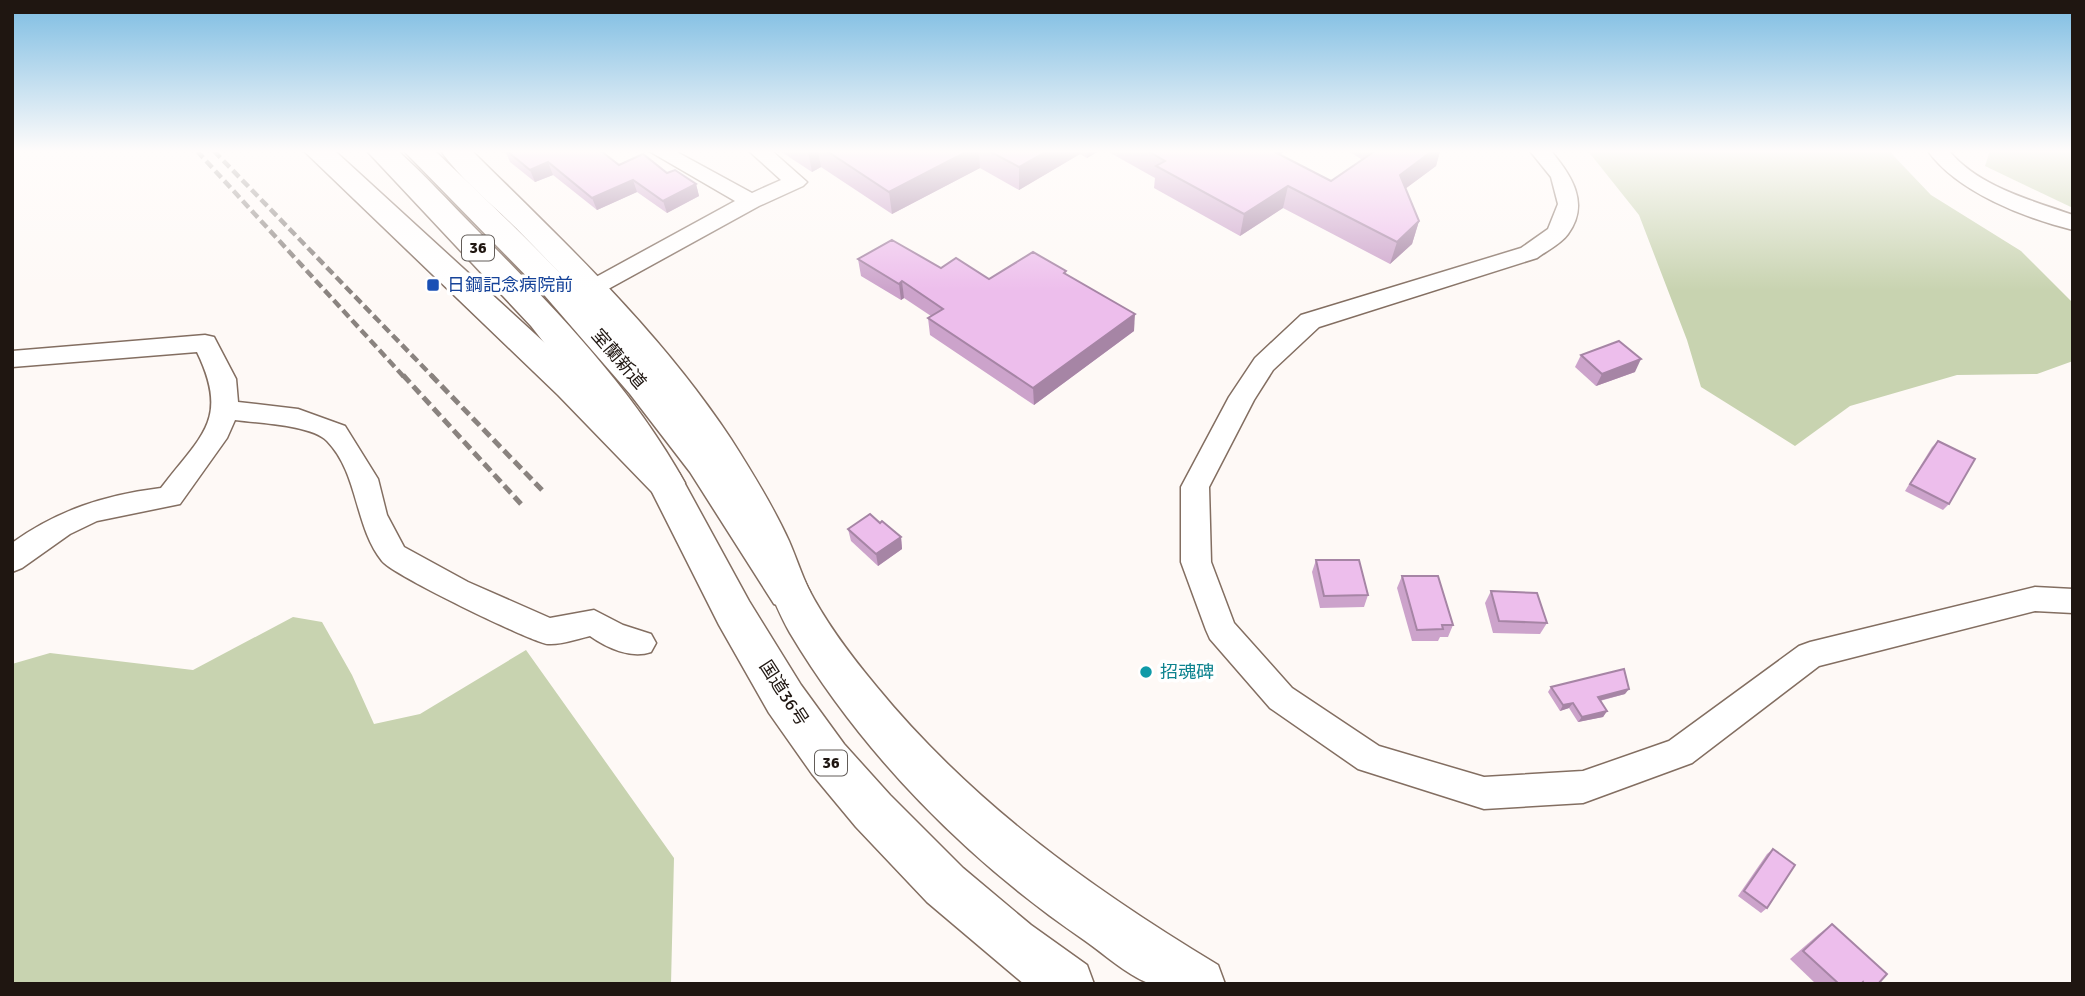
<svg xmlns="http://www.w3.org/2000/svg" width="2085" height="996" font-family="Signika,'Noto Sans JP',sans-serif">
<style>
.green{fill:#c8d3b0}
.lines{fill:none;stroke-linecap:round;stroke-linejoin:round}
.minor-casing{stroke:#836e61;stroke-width:3}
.trunk-casing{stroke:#836e61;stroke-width:3}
.motorway-casing{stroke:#836e61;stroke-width:3}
.minor{fill:#fff;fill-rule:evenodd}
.trunk{fill:#fff;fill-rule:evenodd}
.motorway{fill:#fff;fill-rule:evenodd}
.rail-far1{stroke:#8a837f;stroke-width:4.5;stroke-dasharray:9 4.5;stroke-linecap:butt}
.rail{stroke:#8a837f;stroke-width:5;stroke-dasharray:10 5;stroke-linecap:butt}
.wall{fill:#cca3cb}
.shaded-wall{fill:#a685a5}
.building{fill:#edbeec;stroke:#a685a5;stroke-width:2}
.transit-dot{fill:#1a4fb4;stroke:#fff;stroke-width:2.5}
.culture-dot{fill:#0f9aa8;stroke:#fff;stroke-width:2.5}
.labels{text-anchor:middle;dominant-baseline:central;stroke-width:7;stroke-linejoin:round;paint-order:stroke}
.shield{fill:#fff;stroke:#625c58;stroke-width:2}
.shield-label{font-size:16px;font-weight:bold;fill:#1f1611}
.transit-label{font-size:18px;fill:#164399;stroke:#fff;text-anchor:start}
.street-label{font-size:18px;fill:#1f1611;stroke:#fff}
.culture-label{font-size:18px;fill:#0d838f;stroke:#fff;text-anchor:start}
</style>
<rect width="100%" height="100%" fill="#fef9f6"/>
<g class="green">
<polygon points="1588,151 1889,151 1931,195 2021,251 2073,303 2073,361 2037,374 1957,375 1850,406 1795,446 1701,387 1687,340 1639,215"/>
<polygon points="1990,151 2073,151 2073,208 1985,166"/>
<polygon points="293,617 322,622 352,675 374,724 420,714 526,650 674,858 671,984 12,984 12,664 50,653 193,670"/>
</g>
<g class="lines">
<g class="minor-casing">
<g id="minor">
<polygon points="649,151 675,151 752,193 781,180 749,151 772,151 807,182 803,186 759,206 601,293 593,295 585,293 581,288 585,283 735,201"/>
<path d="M1530,151H1551C1572,176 1590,204 1568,234C1561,244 1546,251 1537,258L1319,327L1273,370L1254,400L1209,487L1211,562L1234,623L1292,688L1379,746L1484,777L1583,771L1669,741L1799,646L1810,642L2035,587L2073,589V613L2035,611L1819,666L1692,763L1583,803L1484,809L1358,769L1270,708L1210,639L1206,630L1181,562V487L1229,397L1255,358L1301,315L1521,248L1548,229L1558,204L1551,177Z"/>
<path d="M1928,151H1949C1979,187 2031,200 2073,215V230C2025,218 1957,192 1928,151Z"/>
<path d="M205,335L214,337L236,379L238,402L298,409L345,426L378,479L387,515L404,547L468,582L550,618L594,610L623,625L651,634L656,643L651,652C631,659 607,648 590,636C577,639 561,645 548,644C531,642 391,574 382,561C354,526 359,474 327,441C312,425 257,423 235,420L227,438L180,504L97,521L70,534L22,568L12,572V543C58,510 105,495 161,488C201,435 230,420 197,352L12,367V351Z"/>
</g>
</g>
<g class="trunk-casing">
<g id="trunk">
<polygon points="304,151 335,151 582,377 679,473 749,601 801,685 844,744 890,795 963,868 1031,925 1087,965 1094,984 1024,984 927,902 856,827 812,774 769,713 719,625 652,492 558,395"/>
<path d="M441,151H472C564,242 659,330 731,439C752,472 773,506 789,541C796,557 801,573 808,588C826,623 851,656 876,686C971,802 1090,888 1218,965L1225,984C1209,984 1161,988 1148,983C1126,974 1104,954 1084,940C967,860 863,755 790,633C772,601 762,568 747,535C722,483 691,434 658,388C615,330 566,279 516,228C492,204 461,180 441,151Z"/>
</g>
</g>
<g class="motorway-casing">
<g id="motorway">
<path d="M367,151H398C425,175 449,202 474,227C551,304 632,387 685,483L679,493L666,497L653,493L606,422L531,326Z"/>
<path d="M404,151H435C529,239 621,331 701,432C738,479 771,530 804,580L810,592L804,604L789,609L774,604L690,472L630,394L539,289Z"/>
</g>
</g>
<use href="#minor" class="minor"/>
<use href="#trunk" class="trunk"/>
<use href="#motorway" class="motorway"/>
<g class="rail-far1">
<polyline points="197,151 404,377"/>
<polyline points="214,151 433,377"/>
</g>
<g class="rail">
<polyline points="403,375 521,504"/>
<polyline points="431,375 542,490"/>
</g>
</g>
<g class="wall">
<polygon points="503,151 601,151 619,165 667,173 696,184 699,196 667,213 637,192 597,210 553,175 535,182 510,162 507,155"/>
<polygon points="780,151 1099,151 1087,158 1080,154 1019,190 980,168 892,214 821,167 812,172"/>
<polygon points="1107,151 1285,151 1280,155 1331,181 1361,161 1361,159 1348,151 1440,151 1436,166 1405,189 1419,221 1412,244 1390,264 1283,208 1240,236 1154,188 1155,178"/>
<polygon points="858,259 941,268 989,279 1066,274 1134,331 1034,405 930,335 928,318 931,316 904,298 901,300 861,276"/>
<polygon points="1581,355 1635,372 1596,386 1575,367"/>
<polygon points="1938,441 1949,504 1943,510 1905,491 1932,447"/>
<polygon points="880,523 901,537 902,549 878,566 851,541 848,529"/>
<polygon points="1316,560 1368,595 1364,607 1320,608 1312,572"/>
<polygon points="1402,576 1453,625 1448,637 1440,637 1438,641 1412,641 1397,588"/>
<polygon points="1491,591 1547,623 1540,634 1493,633 1485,603"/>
<polygon points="1551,687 1625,694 1600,701 1607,711 1603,717 1578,722 1569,708 1560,711 1548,692"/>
<polygon points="1773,849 1767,908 1761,913 1738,896 1767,854"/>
<polygon points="1832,924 1878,984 1816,984 1790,959 1819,934"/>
</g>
<g class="shaded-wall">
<polygon points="808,151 818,151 821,167 812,172"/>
<polygon points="968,151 979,151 980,168 892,214 889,192"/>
<polygon points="1047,151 1080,151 1080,154 1019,190 1019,167"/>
<polygon points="1088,151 1099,151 1087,158"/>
<polygon points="1261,151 1285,151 1259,168"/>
<polygon points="1427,151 1440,151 1436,166 1394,197 1400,175"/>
<polygon points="548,162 553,175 535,182 530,170"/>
<polygon points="633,180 637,192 597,210 592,198"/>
<polygon points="696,184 699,196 667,213 663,201"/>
<polygon points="1288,186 1283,208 1240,236 1244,214"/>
<polygon points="1419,221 1412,244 1390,264 1397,242"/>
<polygon points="902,281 904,298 901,300 899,284"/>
<polygon points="1135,314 1134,331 1034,405 1033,388"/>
<polygon points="1641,359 1635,372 1596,386 1602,374"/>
<polygon points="901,537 902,549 878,566 876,554"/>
<polygon points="1629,689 1625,694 1594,702 1598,697"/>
<polygon points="1573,703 1569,708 1560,711 1563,705"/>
<polygon points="1607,711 1603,717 1578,722 1582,717"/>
</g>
<g class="building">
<polygon points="507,151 601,151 619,165 643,154 667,173 675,170 696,184 663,201 633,180 592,198 548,162 530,170"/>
<polygon points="827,151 968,151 889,192"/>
<polygon points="989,151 1047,151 1019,167"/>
<polygon points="1148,151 1273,151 1331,181 1375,151 1432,151 1400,175 1419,221 1397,242 1288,186 1244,214 1156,166 1165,161"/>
<polygon points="892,240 941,268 956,258 989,279 1033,252 1066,271 1064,273 1135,314 1033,388 928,318 943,309 902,281 899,284 858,259"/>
<polygon points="1619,341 1641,359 1602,374 1581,355"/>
<polygon points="1938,441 1975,459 1949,504 1910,484"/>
<polygon points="870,514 880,523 882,521 901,537 876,554 848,529"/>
<polygon points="1316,560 1359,560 1368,595 1324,596"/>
<polygon points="1402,576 1438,576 1453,625 1442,625 1443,629 1417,630"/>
<polygon points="1491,591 1537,593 1547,623 1499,621"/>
<polygon points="1624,669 1629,689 1598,697 1607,711 1582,717 1573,703 1563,705 1551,687"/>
<polygon points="1773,849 1795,865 1767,908 1744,891"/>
<polygon points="1832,924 1887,974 1878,984 1864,984 1863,982 1861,984 1839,984 1803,951"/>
</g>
<linearGradient id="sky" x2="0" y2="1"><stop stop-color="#7cbce2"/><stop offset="0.52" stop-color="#fffcfb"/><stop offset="1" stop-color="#fffcfb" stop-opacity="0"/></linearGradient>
<rect width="2085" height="291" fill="url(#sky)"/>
<rect class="transit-dot" x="426" y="278" width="14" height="14" rx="3.5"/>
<circle class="culture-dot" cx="1146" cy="672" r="7"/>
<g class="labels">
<g class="shield">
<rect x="462" y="235.5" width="32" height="25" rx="5"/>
<rect x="815" y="750.5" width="32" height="25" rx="5"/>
</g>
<g class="shield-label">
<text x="478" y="248">36</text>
<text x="831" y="763">36</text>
</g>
<g class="transit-label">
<text x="447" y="285">日鋼記念病院前</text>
</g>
<g class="street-label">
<text transform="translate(619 359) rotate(49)">室蘭新道</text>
<text transform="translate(784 693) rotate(57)">国道36号</text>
</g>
<g class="culture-label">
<text x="1160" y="672">招魂碑</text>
</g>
</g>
<rect width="2085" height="996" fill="none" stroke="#1f1611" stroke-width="28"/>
</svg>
